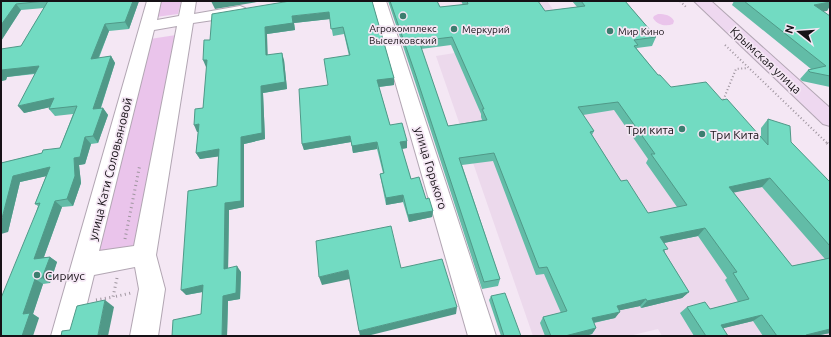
<svg xmlns="http://www.w3.org/2000/svg" width="831" height="337" font-family="Ubuntu,sans-serif">
<style>
.built{fill:#ecd9ec}
.green{fill:#eac4eb}
.lines{fill:none;stroke-linecap:round;stroke-linejoin:round}
.street-casing{stroke:#b2a6b3;stroke-width:2}
.secondary-casing{stroke:#b2a6b3;stroke-width:2}
.path-far1{stroke:#9f959f;stroke-width:2;stroke-dasharray:1 2.5;stroke-linecap:butt}
.path{stroke:#9f959f;stroke-width:3;stroke-dasharray:1 3.5;stroke-linecap:butt}
.street{fill:#fff;fill-rule:evenodd}
.secondary{fill:#eed8f0;fill-rule:evenodd}
.wall{fill:#62bca7;fill-rule:evenodd}
.shaded-wall{fill:#509988}
.building{fill:#72dbc2;stroke:#509988;fill-rule:evenodd}
.poi-dot{fill:#3c7e6f;stroke:#f4e7f4;stroke-width:1.5}
.labels{text-anchor:middle;dominant-baseline:central;stroke-width:3.5;stroke-linejoin:round;paint-order:stroke}
.far-poi-label{font-size:10px;fill:#161116;stroke:#f4e7f4;text-anchor:start}
.street-label{font-size:12px;fill:#161116;stroke:#f4e7f4}
.poi-label{font-size:12px;fill:#161116;stroke:#f4e7f4;text-anchor:start}
</style>
<rect width="100%" height="100%" fill="#f4e7f4"/>
<polygon class="built" points="459,1 547,1 674,176 793,157 830,197 830,336 662,336 658,329 629,336 533,336 436,56 504,45 463,9"/>
<g class="green">
<polygon points="160,1 181,1 178,14 156,17"/>
<path d="M658,14C665,14 671,15 674,21L673,24C666,27 657,25 653,18L654,16Z"/>
<polygon points="176,35 141,246 97,253 150,39"/>
</g>
<g class="lines">
<g class="street-casing">
<g id="street">
<path d="M147,1H161L157,20L179,16L182,1H196L194,14L240,6L245,8L248,11L245,14L240,16L193,23L156,255L165,289L158,336H130L139,289L135,267L94,275L79,336H51ZM177,26L134,246L99,251L154,30Z"/>
<polygon points="372,1 386,1 496,336 468,336"/>
</g>
</g>
<g class="secondary-casing">
<polygon id="secondary" points="694,1 711,1 830,108 830,126 823,124"/>
</g>
<g class="path-far1">
<polyline points="680,1 687,8"/>
<polyline points="725,45 828,144"/>
<polyline points="722,103 736,69 748,68"/>
</g>
<g class="path">
<polyline points="827,143 830,146"/>
<polyline points="125,239 140,164"/>
<polyline points="117,278 113,297 131,293"/>
<polyline points="96,300 113,297"/>
</g>
<use href="#street" class="street"/>
<use href="#secondary" class="secondary"/>
</g>
<g class="wall">
<polygon points="1,1 139,1 129,29 109,31 99,58 111,56 115,63 101,108 103,108 108,115 98,143 91,144 85,164 79,165 81,183 73,206 62,207 44,257 50,257 57,262 50,283 43,284 33,314 39,318 1,336 38,206 35,204 46,176 20,182 8,232 1,163 42,153 60,148 73,114 55,116 49,109 50,107 24,113 35,74 7,77 6,80 1,81 21,46 44,8 21,10 1,41"/>
<polygon points="372,1 394,85 379,87 390,125 407,141 407,148 402,149 411,179 426,199 433,211 432,217 409,222 403,202 386,205 381,180 380,174 383,173 377,149 353,153 351,142 304,150 302,144 328,85 349,56 344,34 333,36 330,19 294,23 295,30 267,34 267,55 284,60 287,89 263,93 265,139 244,144 244,207 229,210 228,268 241,272 240,299 228,301 227,336 172,336 201,314 203,292 186,295 217,186 218,156 200,159 196,153 198,132 197,132 203,108 207,67 206,67 210,40"/>
<path d="M388,1H437L440,7L463,5L461,1H538L545,11L577,7L572,1H625L656,37L652,46L637,48V49L658,75L671,87L722,100L761,137V128L768,119L830,182V333L815,336H763L753,321L723,328L728,336H694L680,313L687,307L710,309L738,302L725,280L727,278L698,236L664,243L665,253L689,292L682,298L641,308L640,306L620,310L615,318L594,323L596,328L592,334L585,336H545L540,323L543,317L561,313L544,274L536,275L493,161L462,165L500,279L498,286L482,289L415,82ZM451,45L481,114V117L482,120L448,126L421,49ZM614,110L648,159L646,163L677,207L648,213L621,181L592,135L594,131L583,115ZM762,187L825,259L792,266L733,192Z"/>
<polygon points="734,1 830,1 827,11 823,11 830,16 830,87 802,81 800,79 808,70 811,69 732,5"/>
<polygon points="491,296 521,336 501,336 489,300"/>
</g>
<g class="shaded-wall">
<polygon points="133,1 139,1 129,29 125,22"/>
<polygon points="211,1 263,1 215,9"/>
<polygon points="830,2 830,6 827,11 807,14 814,5"/>
<polygon points="16,4 21,10 1,41 1,25"/>
<polygon points="329,12 330,19 294,23 295,30 267,34 268,62 266,55 265,27 292,16"/>
<polygon points="105,24 109,31 95,66 91,59"/>
<polygon points="282,53 284,60 287,89 263,93 265,139 244,144 244,207 229,210 228,274 224,269 225,203 241,137 261,86"/>
<polygon points="111,56 115,63 98,116 93,109"/>
<polygon points="203,60 207,60 210,66 206,67"/>
<polygon points="39,66 44,72 7,77 6,80 1,81 1,70"/>
<polygon points="394,78 394,85 378,87 377,80"/>
<polygon points="54,98 60,105 24,113 18,106"/>
<polygon points="103,108 108,115 98,143 93,136"/>
<polygon points="199,124 202,131 197,132 194,125"/>
<polygon points="350,136 351,142 304,150 302,144"/>
<polygon points="85,137 91,144 85,164 79,165 81,183 73,206 67,199 74,158"/>
<polygon points="407,141 407,148 400,149 400,142"/>
<polygon points="377,142 377,149 353,153 352,146"/>
<polygon points="219,149 222,156 200,159 196,153"/>
<polygon points="50,167 56,174 20,182 8,232 1,234 1,222 13,176"/>
<polygon points="770,178 762,187 722,195 729,187"/>
<polygon points="403,195 403,202 386,205 386,198"/>
<polygon points="55,201 62,207 41,265 34,259"/>
<polygon points="433,211 432,217 409,222 408,215"/>
<polygon points="705,228 698,236 654,245 660,237"/>
<polygon points="50,257 57,262 50,283 42,278"/>
<polygon points="237,266 241,272 240,299 228,301 227,336 222,336 223,296"/>
<polygon points="348,270 350,279 322,285 319,277"/>
<polygon points="35,279 43,284 33,314 39,318 33,336 22,336 23,314"/>
<polygon points="203,285 207,291 186,295 181,290"/>
<polygon points="689,292 682,298 641,308 647,301"/>
<polygon points="646,299 640,306 612,312 617,306"/>
<polygon points="105,300 114,307 108,336 99,336 98,335"/>
<polygon points="457,307 456,314 367,336 360,336 359,331"/>
<polygon points="620,312 615,318 587,324 592,318"/>
<polygon points="762,315 753,321 712,331 721,325"/>
<polygon points="596,328 592,334 585,336 565,336"/>
<polygon points="830,329 830,333 815,336 804,336 806,335"/>
</g>
<g class="building">
<polygon points="1,1 45,1 16,4 1,25"/>
<polygon points="48,1 133,1 125,22 105,24 91,59 111,56 93,109 103,108 93,136 85,137 80,157 74,158 75,176 67,199 55,201 34,259 50,257 42,278 35,279 23,314 30,313 22,336 1,336 1,298 40,203 35,204 50,167 13,176 1,222 1,163 42,153 43,150 60,148 77,106 49,109 54,98 18,106 39,66 1,70 1,49 21,46"/>
<polygon points="290,1 372,1 394,78 377,80 390,125 402,123 407,141 400,142 411,179 419,177 426,199 429,198 433,211 408,215 403,195 386,198 380,174 384,173 377,142 352,146 350,136 302,144 299,89 328,85 324,59 350,55 343,27 331,29 329,12 292,16 293,23 265,27 266,55 282,53 285,82 261,86 262,133 241,137 241,201 225,203 224,269 237,266 236,293 223,296 222,336 172,336 173,320 201,314 203,285 181,290 188,191 217,186 219,149 196,153 199,124 194,125 195,109 203,108 207,60 203,60 204,40 210,40 212,14"/>
<path d="M390,1H437L440,7L468,4L467,1H538L545,11L585,6L581,1H625L656,37L634,40L638,45L634,46L658,75H660L671,87L706,82L722,100L727,99L768,145V119L790,126L791,142L830,182V246L770,178L729,187L792,266L830,258V329L806,335L807,336H777L762,315L721,325L728,336H706L687,307L705,302L710,309L749,299L733,273L737,272L705,228L660,237L668,249L663,250L689,292L647,301L646,299L617,306L620,312L592,318L596,328L565,336H551L543,317L567,311L547,267L539,268L494,153L459,158L500,279L484,282L415,73ZM452,37L484,109H482L487,120L448,126L419,41ZM618,102L655,154H651L687,205L648,213L627,180L621,181L590,132L594,131L578,107Z"/>
<polygon points="744,1 830,1 830,2 814,5 830,16 830,76 810,72 808,70 826,66"/>
<polygon points="391,226 401,268 442,259 457,307 359,331 348,270 319,277 316,241"/>
<polygon points="505,293 521,336 504,336 491,296"/>
<polygon points="105,300 98,335 101,334 101,336 61,336 62,331 70,330 77,306"/>
</g>
<g class="poi-dot">
<circle cx="403" cy="16" r="4"/>
<circle cx="454" cy="29" r="4"/>
<circle cx="610" cy="31" r="4"/>
<circle cx="682" cy="129" r="4"/>
<circle cx="702" cy="134" r="4"/>
<circle cx="37" cy="275" r="4"/>
</g>
<g class="labels">
<g class="far-poi-label">
<text x="403" y="28" text-anchor="middle">Агрокомплекс<tspan x="403" dy="12">Выселковский</tspan></text>
<text x="462" y="29">Меркурий</text>
<text x="618" y="31">Мир Кино</text>
</g>
<g class="street-label">
<text transform="translate(766 60) rotate(43)">Крымская улица</text>
<text transform="translate(431 168) rotate(73)">улица Горького</text>
<text transform="translate(110 169) rotate(-76)">улица Кати Соловьяновой</text>
</g>
<g class="poi-label">
<text x="674" y="129" text-anchor="end">Три кита</text>
<text x="710" y="134">Три Кита</text>
<text x="45" y="275">Сириус</text>
</g>
</g>
<rect width="831" height="337" fill="none" stroke="#161116" stroke-width="4"/>
<g transform="translate(799 32) rotate(287)" stroke="#f4e7f4" stroke-width="3" paint-order="stroke">
<path d="M0-3L7 15L0 10L-7 15Z" fill="#161116"/>
<text y="-6" font-size="11" font-weight="bold" text-anchor="middle" fill="#161116">N</text>
</g>
</svg>
